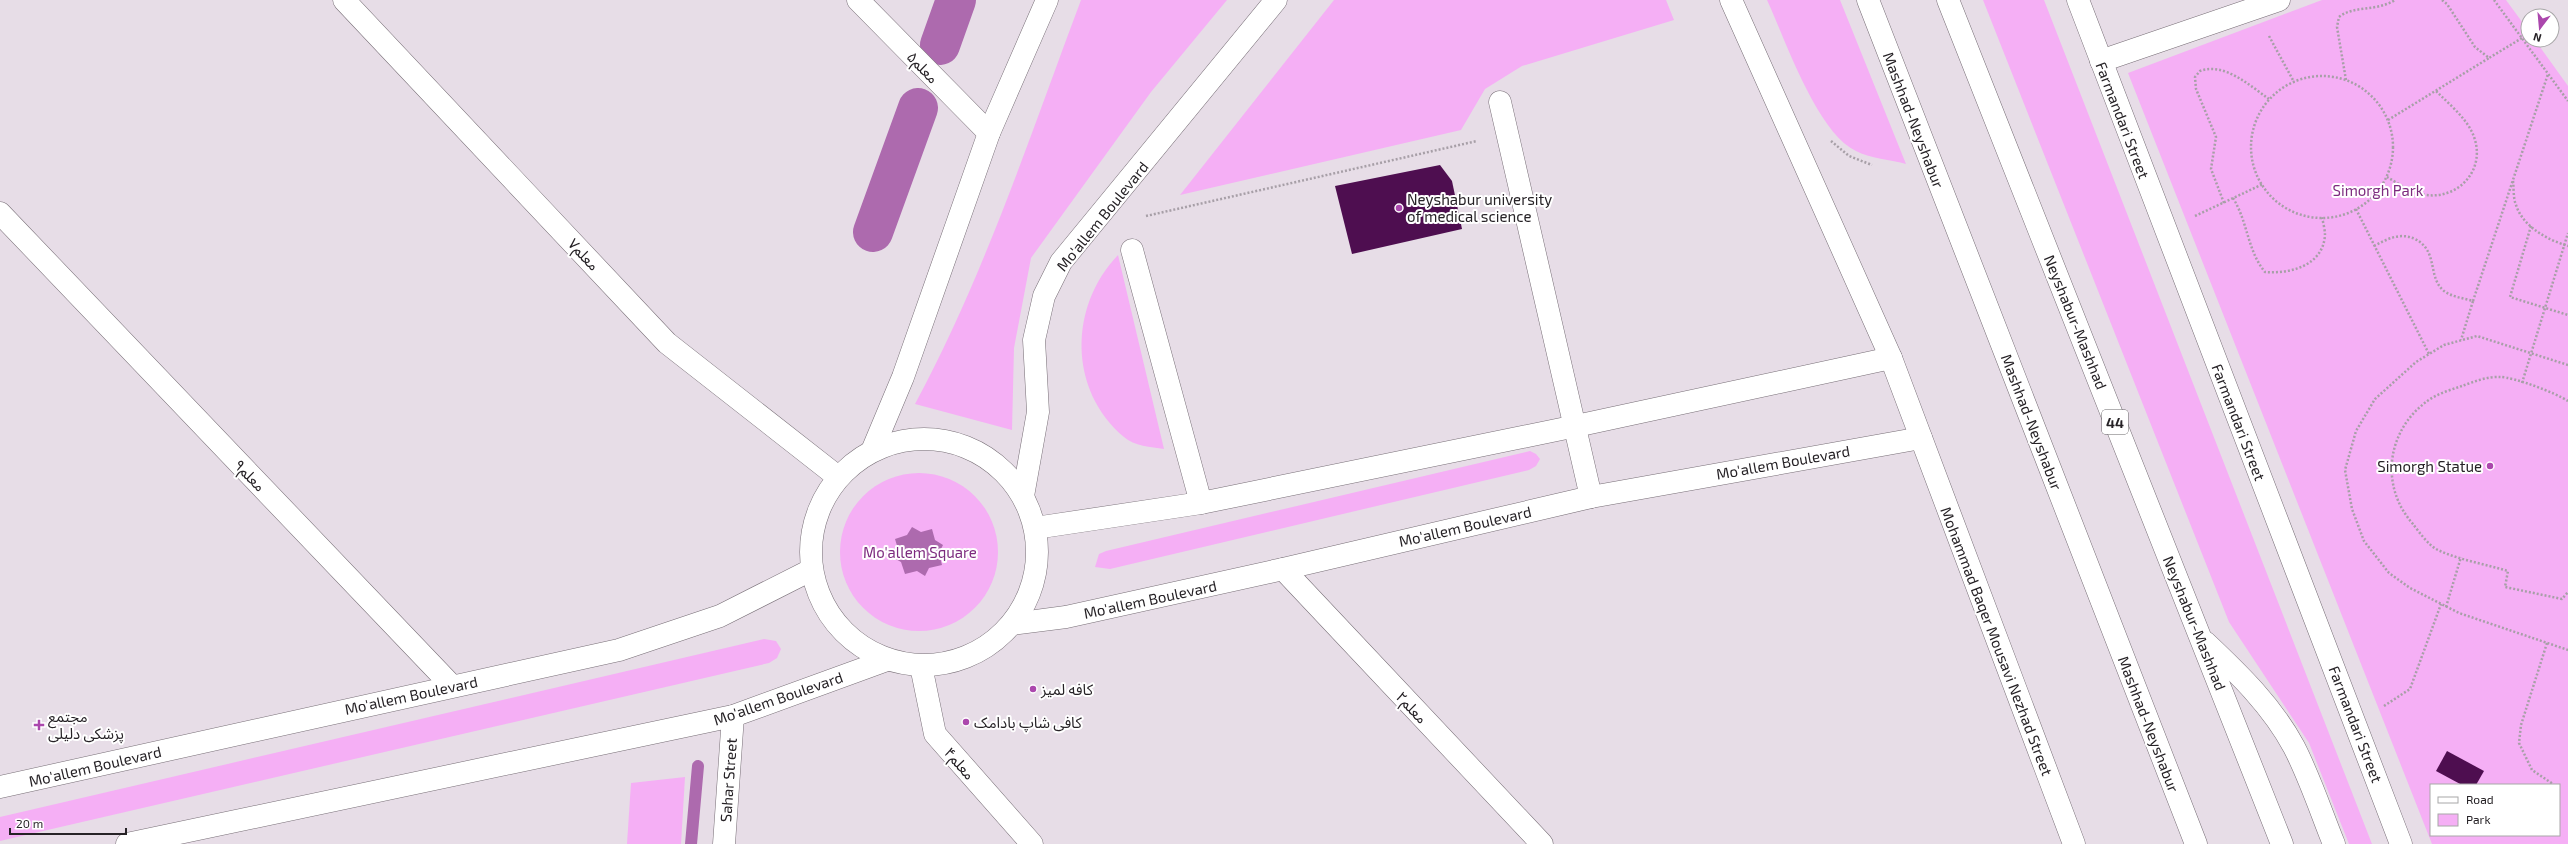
<svg xmlns="http://www.w3.org/2000/svg" width="2568" height="844" font-family="'Exo 2','Noto Sans Arabic',sans-serif">
<style>
.green{fill:#f5aff5;fill-rule:evenodd}
.water{fill:#ad6aae}
.lines{fill:none;stroke-linecap:round;stroke-linejoin:round}
.stream{stroke:#ad6aae;stroke-width:12}
.canal{stroke:#ad6aae;stroke-width:40}
.building{fill:#4e0e50}
.minor-casing{stroke:#776e76;stroke-width:23}
.major-casing{stroke:#776e76;stroke-width:23}
.highway-casing{stroke:#776e76;stroke-width:23}
.path{stroke:#a79fa7;stroke-width:2.5;stroke-dasharray:2 2;stroke-linecap:butt}
.minor{stroke:#fff;stroke-width:22}
.major{stroke:#fff;stroke-width:22}
.highway{stroke:#fff;stroke-width:22}
.poi-dot{fill:#ab47ad;stroke:#fff;stroke-width:1.5}
.labels{text-anchor:middle;dominant-baseline:central;stroke-width:4;stroke-linejoin:round;paint-order:stroke}
.shield{fill:#fff;stroke:#676467;stroke-width:1}
.shield-label{font-size:14px;font-weight:bold;fill:#262226}
.street-label{font-size:15px;fill:#262226;stroke:#fff}
.park-label{font-size:15px;fill:#7d2b7f;stroke:#fff}
.poi-label{font-size:15px;fill:#262226;stroke:#fff;text-anchor:start}
</style>
<rect width="100%" height="100%" fill="#e7dde7"/>
<g class="green">
<path d="M1081,0H1227L1151,92L1031,258L1014,348L1012,430L915,404C984,276 1030,136 1081,0Z"/>
<polygon points="1334,0 1666,0 1674,20 1522,66 1485,89 1461,130 1180,195"/>
<path d="M1767,0H1840L1906,164C1892,160 1869,158 1856,151C1817,133 1785,39 1767,0Z"/>
<polygon points="1983,0 2044,0 2372,844 2349,844 2309,743 2229,622"/>
<path d="M2322,0H2506L2528,30V40H2535L2568,86V844H2432L2128,73ZM2431,785H2559V835H2431Z"/>
<path d="M1118,255L1164,449C1151,447 1134,446 1124,437C1068,390 1069,306 1118,255Z"/>
<polygon points="1530,451 1536,454 1540,459 1536,466 1529,470 1110,569 1095,567 1099,554 1106,551"/>
<circle cx="919" cy="552" r="79"/>
<polygon points="764,639 776,641 781,649 777,658 769,663 0,841 0,817"/>
<polygon points="685,777 681,844 627,844 631,783"/>
</g>
<polygon class="water" points="912,527 921,532 932,529 935,540 943,545 939,553 942,565 929,568 925,576 917,571 905,574 901,562 892,557 898,549 895,539 907,535"/>
<g class="lines">
<polyline class="stream" points="691,844 698,766"/>
<g class="canal">
<polyline points="940,45 956,0"/>
<polyline points="873,232 918,108"/>
</g>
</g>
<g class="building">
<polygon points="1440,165 1452,181 1462,229 1352,254 1335,186"/>
<polygon points="2447,751 2484,771 2476,785 2462,785 2436,771"/>
</g>
<g class="lines">
<g class="minor-casing">
<g id="minor">
<polyline points="344,0 667,343 838,477"/>
<polyline points="858,0 989,133"/>
<polyline points="2078,0 2401,844"/>
<polyline points="2101,61 2279,0"/>
<polyline points="1500,102 1591,497"/>
<polyline points="0,213 452,686"/>
<polyline points="1132,250 1201,503"/>
<polyline points="1283,569 1542,844"/>
<polyline points="921,666 935,734 1032,844"/>
<polyline points="724,844 733,716"/>
</g>
</g>
<g class="major-casing">
<g id="major">
<polyline points="1731,0 1891,358 2074,844"/>
<circle cx="924" cy="552" r="113"/>
<polyline points="872,451 903,377 989,133 1047,0"/>
<polyline points="1023,496 1038,412 1034,340 1044,296 1061,262 1276,0"/>
<polyline points="1035,528 1201,503 1576,426 1891,358"/>
<polyline points="1012,624 1066,617 1283,569 1591,497 1921,438"/>
<polyline points="0,787 619,650 720,616 811,570"/>
<polyline points="127,844 733,716 887,660"/>
</g>
</g>
<g class="highway-casing">
<g id="highway">
<polyline points="1868,0 2196,844"/>
<polyline points="1948,0 2282,844"/>
<path d="M2205,642C2239,674 2272,706 2294,747C2310,778 2321,812 2334,844"/>
</g>
</g>
<g class="path">
<polyline points="2442,0 2447,4 2475,47 2489,58 2522,38"/>
<polyline points="2494,0 2568,101"/>
<polyline points="2269,36 2294,82"/>
<circle cx="2322" cy="147" r="71"/>
<path d="M2346,80L2337,27L2339,17C2354,5 2376,12 2395,0"/>
<polyline points="2388,120 2489,58"/>
<polyline points="1831,141 1849,156 1872,165"/>
<path d="M2387,177C2396,182 2407,190 2417,193C2455,205 2490,170 2472,132C2464,116 2448,103 2436,91"/>
<path d="M2513,181C2514,188 2513,198 2516,205C2523,227 2548,240 2568,246"/>
<path d="M2233,198C2248,222 2247,250 2265,272C2290,274 2323,266 2325,235C2325,230 2323,222 2322,217"/>
<path d="M2224,203L2211,169L2216,137L2196,89L2195,77L2200,71C2225,62 2250,86 2269,99"/>
<polyline points="2356,209 2429,354"/>
<polyline points="1146,216 1477,141"/>
<polyline points="2195,216 2263,184"/>
<polyline points="2531,226 2510,297 2568,315"/>
<path d="M2374,246C2387,239 2400,232 2415,239C2439,251 2427,277 2444,291C2452,297 2463,298 2473,301L2461,340"/>
<polyline points="2473,301 2548,74"/>
<polyline points="2568,365 2477,336 2444,345 2416,362 2375,399 2356,431 2345,470 2352,509 2364,541 2389,573 2410,588 2459,613 2568,650"/>
<polyline points="2522,383 2568,233"/>
<path d="M2568,401C2556,393 2514,377 2500,377C2488,376 2473,382 2462,386C2450,390 2436,394 2426,402C2386,432 2380,487 2413,524C2419,532 2429,546 2438,550C2459,560 2485,564 2508,571L2505,587L2562,599L2568,592"/>
<polyline points="2446,607 2461,557"/>
<polyline points="2547,643 2521,725 2519,743 2532,770 2553,784"/>
<polyline points="2384,706 2410,689 2441,604"/>
</g>
<use href="#minor" class="minor"/>
<use href="#major" class="major"/>
<use href="#highway" class="highway"/>
</g>
<g class="poi-dot">
<circle cx="1399" cy="208" r="4"/>
<circle cx="2490" cy="466" r="4"/>
<circle cx="1033" cy="689" r="4"/>
<circle cx="966" cy="722" r="4"/>
<path d="M37 719h4v4h4v4h-4v4h-4v-4h-4v-4h4z"/>
</g>
<g class="labels">
<rect class="shield" x="2102" y="410" width="26" height="24" rx="3"/>
<g class="shield-label">
<text x="2115" y="422">44</text>
</g>
<g class="street-label">
<text transform="translate(923 67) rotate(46)">معلم۵</text>
<text transform="translate(1914 120) rotate(69)">Mashhad-Neyshabur</text>
<text transform="translate(2123 120) rotate(69)">Farmandari Street</text>
<text transform="translate(1102 216) rotate(-51)">Mo'allem Boulevard</text>
<text transform="translate(584 254) rotate(47)">معلم۷</text>
<text transform="translate(2076 322) rotate(68)">Neyshabur-Mashhad</text>
<text transform="translate(2032 422) rotate(69)">Mashhad-Neyshabur</text>
<text transform="translate(2239 422) rotate(69)">Farmandari Street</text>
<text transform="translate(1783 462) rotate(-10)">Mo'allem Boulevard</text>
<text transform="translate(250 475) rotate(46)">معلم۹</text>
<text transform="translate(1465 526) rotate(-13)">Mo'allem Boulevard</text>
<text transform="translate(1150 599) rotate(-12)">Mo'allem Boulevard</text>
<text transform="translate(2195 623) rotate(68)">Neyshabur-Mashhad</text>
<text transform="translate(1997 641) rotate(69)">Mohammad Baqer Mousavi Nezhad Street</text>
<text transform="translate(411 695) rotate(-12)">Mo'allem Boulevard</text>
<text transform="translate(778 698) rotate(-19)">Mo'allem Boulevard</text>
<text transform="translate(1412 707) rotate(47)">معلم۲</text>
<text transform="translate(2149 724) rotate(69)">Mashhad-Neyshabur</text>
<text transform="translate(2356 724) rotate(69)">Farmandari Street</text>
<text transform="translate(960 763) rotate(49)">معلم۴</text>
<text transform="translate(95 766) rotate(-13)">Mo'allem Boulevard</text>
<text transform="translate(728 780) rotate(-86)">Sahar Street</text>
</g>
<g class="park-label">
<text x="2378" y="190">Simorgh Park</text>
<text x="920" y="552">Mo'allem Square</text>
</g>
<g class="poi-label">
<text x="1407" y="199">Neyshabur university<tspan x="1407" dy="17">of medical science</tspan></text>
<text x="2482" y="466" text-anchor="end">Simorgh Statue</text>
<text x="1041" y="689">کافه لمیز</text>
<text x="48" y="716">مجتمع<tspan x="48" dy="17">پزشکی دلیلی</tspan></text>
<text x="974" y="722">کافی شاپ بادامک</text>
</g>
</g>
<rect x="2430" y="784" width="130" height="52" fill="#ffffff" stroke="#a8a7a8"/>
<rect x="2438" y="797" width="20" height="6" fill="#ffffff" stroke="#a8a7a8"/>
<text x="2466" y="804" font-size="12" fill="#262226">Road</text>
<rect x="2438" y="814" width="20" height="12" fill="#f5aff5" stroke="#a8a7a8"/>
<text x="2466" y="824" font-size="12" fill="#262226">Park</text>
<g transform="translate(2540 28) rotate(196)"><circle r="19" fill="#ffffff" stroke="#a8a7a8"/>
<path d="M0-3L7 15L0 10L-7 15Z" fill="#ab47ad"/>
<text y="-6" font-size="11" font-weight="bold" text-anchor="middle" fill="#262226">N</text>
</g>
<path d="M10 828v6h116v-6" fill="none" stroke="#262226" stroke-width="2"/>
<text x="16" y="828" font-size="12" fill="#262226" stroke="#ffffff" stroke-width="3" paint-order="stroke">20 m</text>
</svg>
